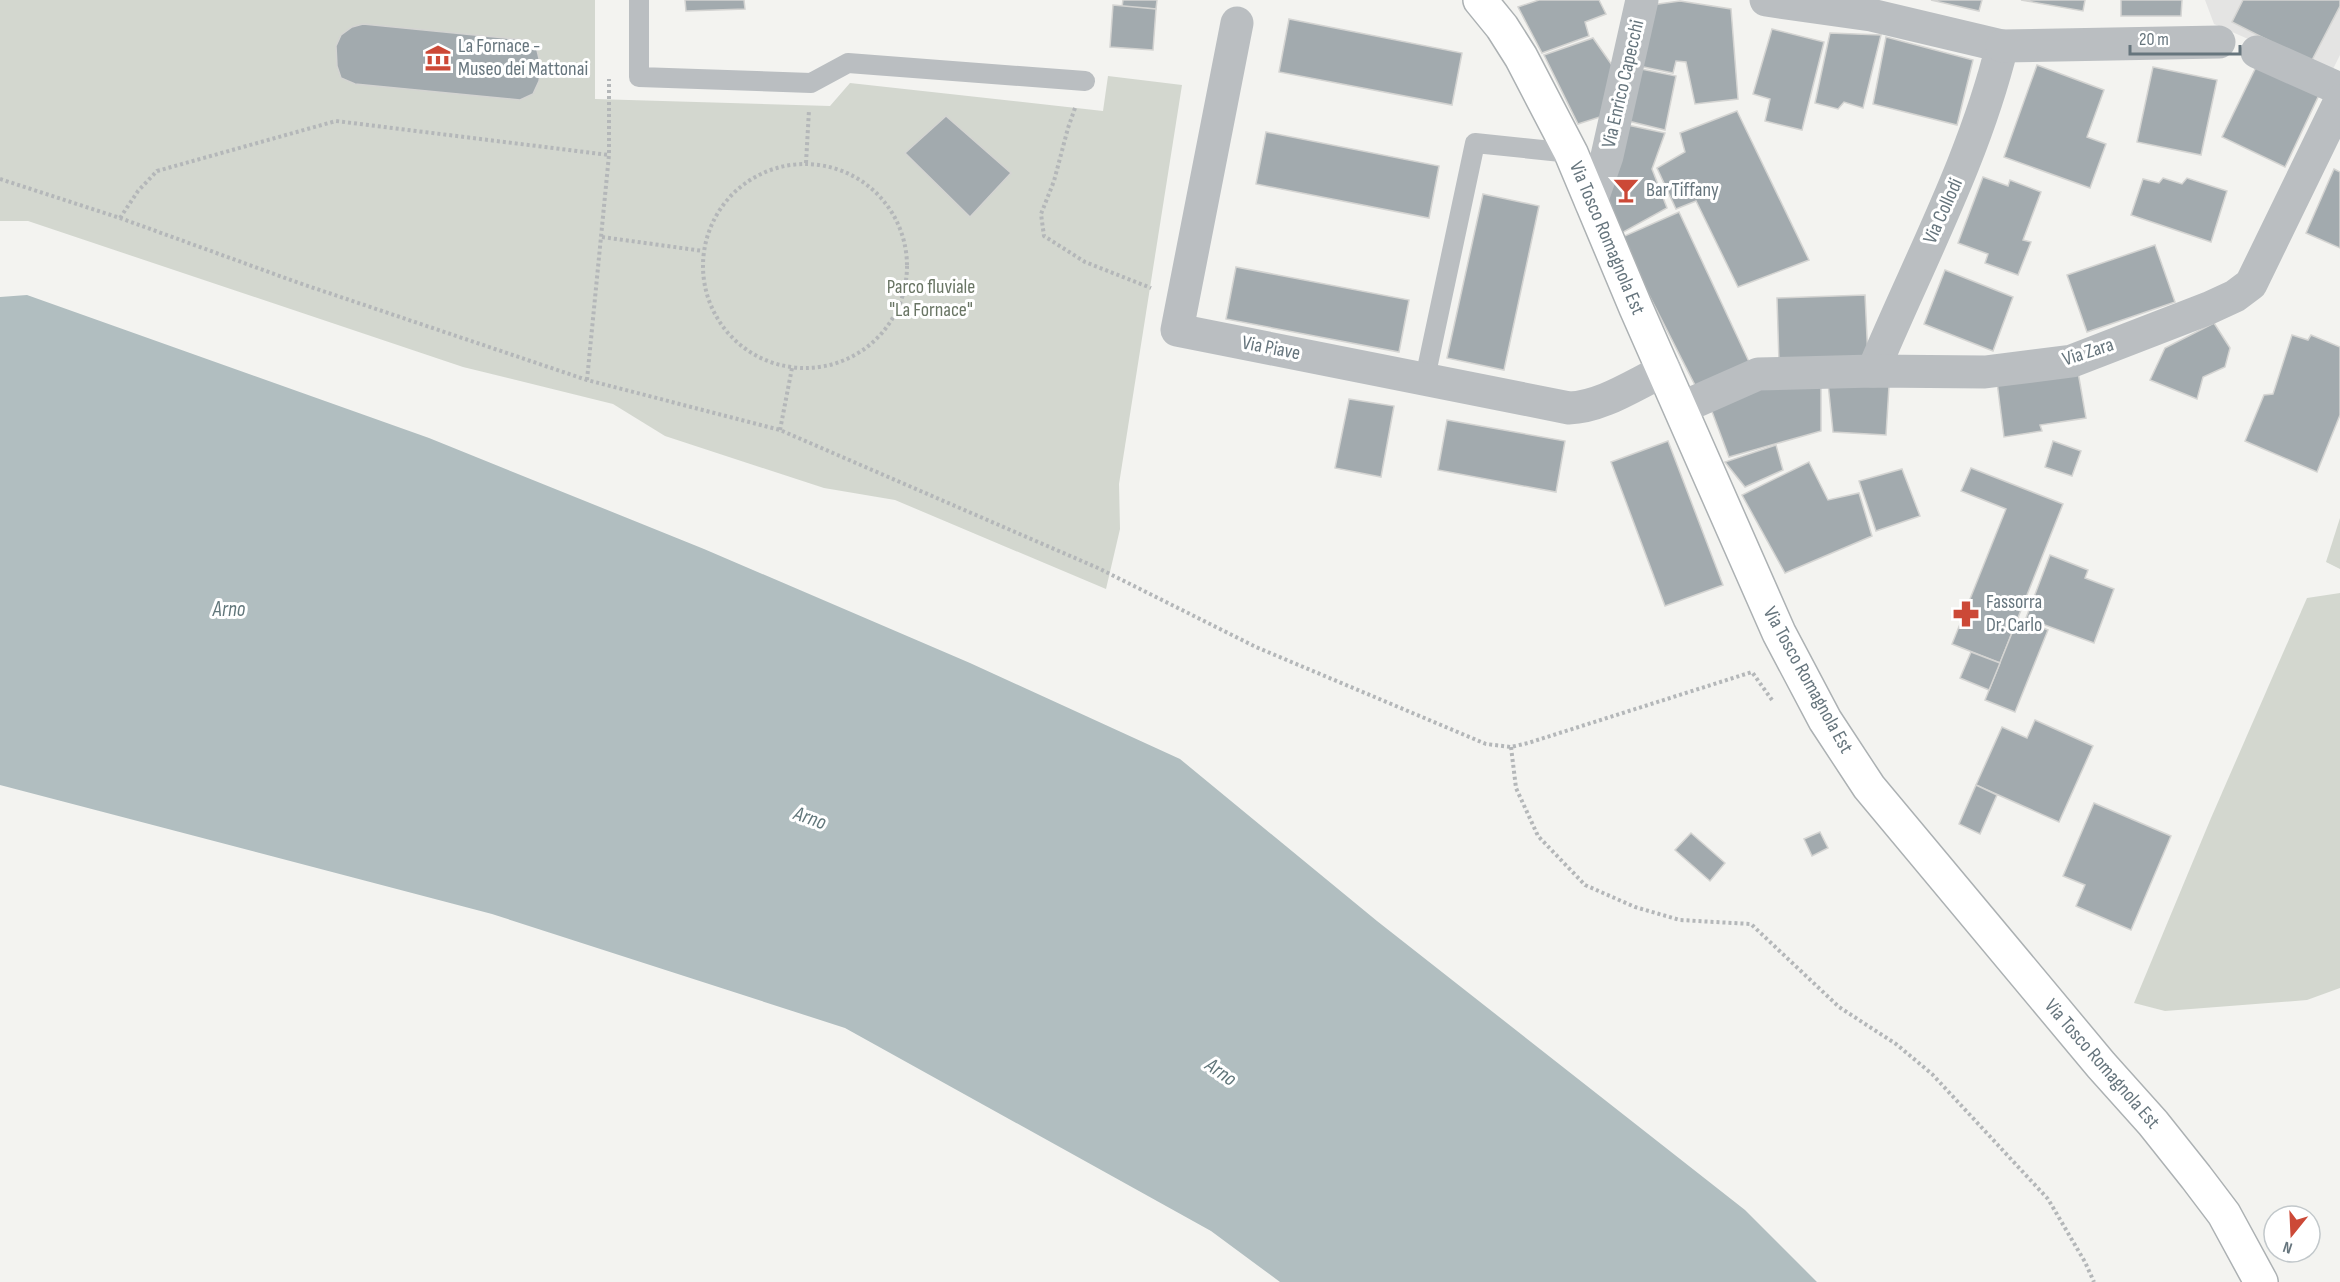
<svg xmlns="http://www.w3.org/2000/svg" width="2340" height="1282" font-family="'Sofia Sans Condensed',sans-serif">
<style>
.built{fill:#e4e4e3}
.green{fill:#d3d7cf}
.water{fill:#b1bec0}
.building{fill:#a2aaae;stroke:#d4d4d2;stroke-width:1.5}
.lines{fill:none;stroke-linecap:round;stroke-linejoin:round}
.primary-casing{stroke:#acb1b3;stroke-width:36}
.path{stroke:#b4b7b9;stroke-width:4;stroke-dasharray:3 3;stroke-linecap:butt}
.lane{stroke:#babec1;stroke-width:20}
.street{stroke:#babec1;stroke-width:33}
.primary{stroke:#fff;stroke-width:33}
.labels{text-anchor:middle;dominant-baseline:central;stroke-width:6;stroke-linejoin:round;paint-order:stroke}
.poi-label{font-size:20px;fill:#66757d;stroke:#fff;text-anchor:start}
.street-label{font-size:20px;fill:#66757d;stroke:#fff}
.park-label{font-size:20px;fill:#697564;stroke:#fff}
.water-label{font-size:21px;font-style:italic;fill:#62777b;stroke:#fff}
</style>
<rect width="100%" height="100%" fill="#f3f3f0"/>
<polygon class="built" points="2205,0 2340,0 2340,55 2330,75 2214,24"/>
<g class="green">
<polygon points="0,0 595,0 595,99 830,106 850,83 1103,111 1108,76 1182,85 1119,484 1120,529 1106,589 895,500 824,488 665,436 613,404 463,367 28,221 0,221"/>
<polygon points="2340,518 2340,569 2326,562"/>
<polygon points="2340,593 2340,988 2307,1000 2165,1011 2134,1003 2211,818 2307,598"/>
</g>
<polygon class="water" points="27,295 429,438 704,549 970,663 1180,759 1377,921 1745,1210 1817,1282 1280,1282 1211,1231 845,1028 492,914 0,785 0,297"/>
<g class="building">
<polygon points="685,0 744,0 745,9 686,11"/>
<polygon points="1123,0 1157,0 1156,9 1122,7"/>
<polygon points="1539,0 1599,0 1606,14 1585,22 1589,36 1542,53 1518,7"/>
<polygon points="1931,0 1982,0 1979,11"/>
<polygon points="2021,0 2085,0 2083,11"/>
<polygon points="2121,0 2182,0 2181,16 2121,16"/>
<polygon points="2243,0 2340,0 2340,6 2311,62 2232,22"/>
<polygon points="1680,1 1731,9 1738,99 1695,104 1686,62 1676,61 1673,73 1634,65 1644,6"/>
<polygon points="1113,5 1156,9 1153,50 1110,47"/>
<polygon points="1289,19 1462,53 1452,105 1279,72"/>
<polygon points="363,24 525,40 537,50 541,67 539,81 533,94 520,100 355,84 341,78 337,66 336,46 341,35 352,27"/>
<polygon points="1772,29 1824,42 1802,130 1765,121 1770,99 1753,94"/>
<polygon points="1830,33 1881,35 1863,108 1844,102 1838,109 1815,103"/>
<polygon points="1886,37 1973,60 1957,125 1873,104"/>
<polygon points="1593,38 1614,68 1603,116 1578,124 1544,55"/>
<polygon points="2037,65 2104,90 2087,137 2106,144 2090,188 2004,157"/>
<polygon points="2257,65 2319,95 2285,167 2222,137"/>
<polygon points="1631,67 1676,76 1665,130 1620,119"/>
<polygon points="2153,67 2217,80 2201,155 2137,142"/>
<polygon points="1737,111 1809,260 1738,287 1696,201 1676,209 1657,168 1685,152 1680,133"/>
<polygon points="946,116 1011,173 970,217 905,153"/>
<polygon points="1618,123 1665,133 1652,169 1667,208 1618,235 1602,195"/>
<polygon points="1266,132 1439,166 1429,218 1256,184"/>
<polygon points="2334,169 2340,172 2340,248 2306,233"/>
<polygon points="1983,177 2008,186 2010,180 2041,192 2023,240 2031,242 2018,275 1985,263 1988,254 1958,243"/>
<polygon points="2163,178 2182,184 2187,178 2227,191 2211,242 2131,215 2143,179 2159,183"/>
<polygon points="1483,194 1539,206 1504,370 1447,358"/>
<polygon points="1679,212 1751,366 1697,389 1620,238"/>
<polygon points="2155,245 2175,302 2087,332 2067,275"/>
<polygon points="1236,267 1409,300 1399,352 1226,319"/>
<polygon points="1945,270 2013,297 1993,351 1924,324"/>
<polygon points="1865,295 1868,359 1779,363 1777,298"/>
<polygon points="2214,323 2230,348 2225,367 2203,377 2197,399 2150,380 2165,348"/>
<polygon points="2292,335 2308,340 2311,335 2340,347 2340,415 2317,472 2245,441 2264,395 2273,394"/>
<polygon points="2078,372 2086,418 2040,425 2042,431 2004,437 1997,382"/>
<polygon points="1828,383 1889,386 1886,435 1833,432"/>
<polygon points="1766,384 1821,384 1821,431 1729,457 1711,409"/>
<polygon points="1349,399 1394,406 1381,477 1335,468"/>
<polygon points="1447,420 1565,441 1556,492 1438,470"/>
<polygon points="1668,441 1723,585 1665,606 1611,462"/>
<polygon points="2053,441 2081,451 2072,476 2045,467"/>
<polygon points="1776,445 1783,470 1745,487 1725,462"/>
<polygon points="1809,462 1828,500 1859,493 1872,536 1785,573 1742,495"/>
<polygon points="1971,468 2063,504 2000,663 1952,644 2006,509 1961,491"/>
<polygon points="1902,469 1920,516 1876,531 1859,481"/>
<polygon points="2050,555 2088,570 2085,578 2114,589 2094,643 2026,618"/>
<polygon points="2018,618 2048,630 2015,712 1985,700"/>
<polygon points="1971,652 2000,663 1989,690 1960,678"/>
<polygon points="2035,720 2093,746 2059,822 1976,785 2002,727 2027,738"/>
<polygon points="1976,785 1997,795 1980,834 1959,824"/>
<polygon points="2094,803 2171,836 2131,930 2076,906 2085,885 2063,876"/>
<polygon points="1820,832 1828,848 1812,856 1804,839"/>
<polygon points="1691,833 1725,863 1710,881 1675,850"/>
</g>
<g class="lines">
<g class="primary-casing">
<polyline id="primary" points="1480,0 1502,27 1521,57 1571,153 1636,308 1779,633 1825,720 1869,787 2101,1065 2153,1123 2196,1177 2224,1214 2261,1282"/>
</g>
<g class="path">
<polyline points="1075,108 1068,128 1054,181 1041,214 1044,236 1085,262 1151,288"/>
<polyline points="806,163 809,110"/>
<circle cx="805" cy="266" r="102"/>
<polyline points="0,179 120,218 299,283 587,380 780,430 1098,568 1256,647 1486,744 1511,747 1528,743 1752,672 1772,700"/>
<polyline points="120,218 138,191 157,171 336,121 609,155"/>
<polyline points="602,237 703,251"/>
<polyline points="587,380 609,155 609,79"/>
<polyline points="780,430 792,368"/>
<polyline points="1511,747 1516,788 1538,836 1585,885 1635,907 1680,920 1751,924 1839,1007 1896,1044 1932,1074 2048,1199 2085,1262 2094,1282"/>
</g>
<g class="lane">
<polyline points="639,0 639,77 811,83 848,63 1085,81"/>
<polyline points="1425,378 1475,143 1571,153"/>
</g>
<g class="street">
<path d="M1766,0L1871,15L2002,46C1974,160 1918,263 1873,371"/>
<path d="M1237,23L1177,330L1569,408C1602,407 1635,384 1665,370"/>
<polyline points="2002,46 2219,42"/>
<polyline points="2257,52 2340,89"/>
<polyline points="1591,202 1607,156 1642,0"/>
<polyline points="1681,408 1758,374 1873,371 1985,372 2072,361 2209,308 2235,296 2251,284 2340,101"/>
</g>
<use href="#primary" class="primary"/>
</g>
<defs>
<g id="museum-bare" transform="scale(2.07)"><path d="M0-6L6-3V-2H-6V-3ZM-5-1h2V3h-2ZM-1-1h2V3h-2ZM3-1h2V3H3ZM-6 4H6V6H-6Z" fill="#cc4937" stroke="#fff" stroke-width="2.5" paint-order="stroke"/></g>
<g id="bar-bare" transform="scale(2.07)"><path d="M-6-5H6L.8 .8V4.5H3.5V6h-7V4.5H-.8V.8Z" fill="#cc4937" stroke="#fff" stroke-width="2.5" paint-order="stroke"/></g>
<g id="pharmacy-bare" transform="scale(2.07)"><path d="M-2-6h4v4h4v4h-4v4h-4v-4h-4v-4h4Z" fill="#cc4937" stroke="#fff" stroke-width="2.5" paint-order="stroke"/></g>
</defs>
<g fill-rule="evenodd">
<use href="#museum-bare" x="438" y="58"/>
<use href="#bar-bare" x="1626" y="190"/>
<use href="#pharmacy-bare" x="1966" y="614"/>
</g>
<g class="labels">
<g class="poi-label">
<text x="458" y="46">La Fornace -<tspan x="458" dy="23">Museo dei Mattonai</tspan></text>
<text x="1646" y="190">Bar Tiffany</text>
<text x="1986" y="602">Fassorra<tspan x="1986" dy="23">Dr. Carlo</tspan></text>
</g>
<g class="street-label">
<text transform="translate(1623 84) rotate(-77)">Via Enrico Capecchi</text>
<text transform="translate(1943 211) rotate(-66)">Via Collodi</text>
<text transform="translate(1607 238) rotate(67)">Via Tosco Romagnola Est</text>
<text transform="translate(1271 348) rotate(11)">Via Piave</text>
<text transform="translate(2088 352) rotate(-18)">Via Zara</text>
<text transform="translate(1808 680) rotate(61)">Via Tosco Romagnola Est</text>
<text transform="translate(2102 1064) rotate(49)">Via Tosco Romagnola Est</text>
</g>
<g class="park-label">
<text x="931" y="287">Parco fluviale<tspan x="931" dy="23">"La Fornace"</tspan></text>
</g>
<g class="water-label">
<text x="229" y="609">Arno</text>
<text transform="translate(810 818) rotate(19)">Arno</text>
<text transform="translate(1221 1072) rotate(35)">Arno</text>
</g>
</g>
<g transform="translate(2292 1234) rotate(198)"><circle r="28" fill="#ffffff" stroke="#c2c8cb" stroke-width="1.5"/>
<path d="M0-4.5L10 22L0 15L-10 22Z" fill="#cc4937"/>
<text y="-9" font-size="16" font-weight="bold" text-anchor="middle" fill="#66757d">N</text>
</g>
<path d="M2130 45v9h110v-9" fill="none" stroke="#66757d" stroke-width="3"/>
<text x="2139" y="45" font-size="18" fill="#66757d" stroke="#ffffff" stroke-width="4.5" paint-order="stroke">20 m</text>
</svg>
